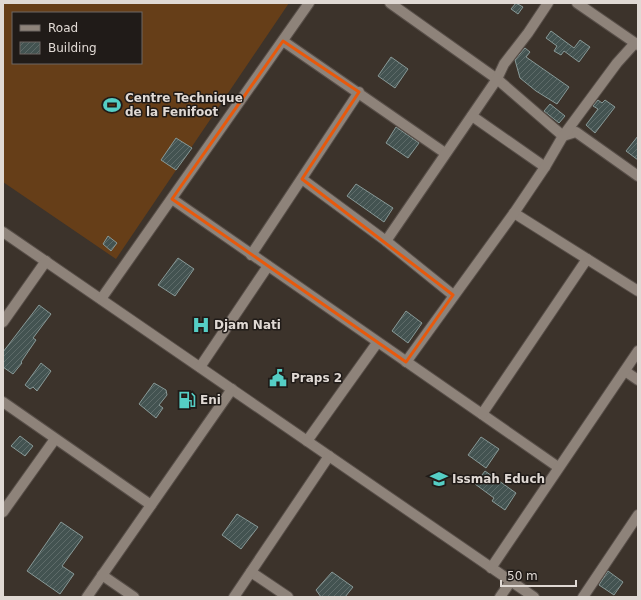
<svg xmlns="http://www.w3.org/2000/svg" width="641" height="600" font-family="'DejaVu Sans',sans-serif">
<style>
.garden{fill:#663e18;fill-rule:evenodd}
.building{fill:url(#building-hatch);stroke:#889997}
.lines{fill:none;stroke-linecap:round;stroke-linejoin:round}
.minor-casing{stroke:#584f49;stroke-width:12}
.minor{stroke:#8e837a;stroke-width:10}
.marked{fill:none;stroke:#e8590c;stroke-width:3;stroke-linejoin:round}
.labels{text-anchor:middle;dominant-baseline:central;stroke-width:3;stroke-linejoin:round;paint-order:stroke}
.poi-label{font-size:12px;font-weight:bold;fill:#e0d9d4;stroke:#201b18;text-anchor:start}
</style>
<defs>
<pattern id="building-hatch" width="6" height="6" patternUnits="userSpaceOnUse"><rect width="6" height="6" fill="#435351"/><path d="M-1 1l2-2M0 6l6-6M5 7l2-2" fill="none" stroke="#5e6b69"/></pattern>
</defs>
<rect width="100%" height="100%" fill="#3c332b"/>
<path class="garden" d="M3,3H289L116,259L3,182ZM13,13H141V63H13Z"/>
<g class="building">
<polygon points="516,3 523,7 518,14 511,9"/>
<polygon points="551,31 574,48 580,40 590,47 579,62 564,51 561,55 554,51 557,46 546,38"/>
<polygon points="525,48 530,52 526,57 569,87 557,104 536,91 520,78 515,60"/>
<polygon points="391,57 408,69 395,88 378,76"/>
<polygon points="598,100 602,103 605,100 615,107 595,133 586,125 598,109 593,106"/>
<polygon points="550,104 565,116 559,123 544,111"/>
<polygon points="396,127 419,143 408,158 386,143"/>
<polygon points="638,136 638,160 626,151"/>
<polygon points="176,138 192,148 176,170 161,160"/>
<polygon points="356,184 393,208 384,222 347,196"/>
<polygon points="108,236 117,243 111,251 103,244"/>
<polygon points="178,258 194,269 175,296 158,285"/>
<polygon points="39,305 51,314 33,338 36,340 21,362 22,363 13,374 3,367 3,352"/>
<polygon points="406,311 422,323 408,343 392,331"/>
<polygon points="41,363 51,371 37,391 33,387 30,389 25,385"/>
<polygon points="154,383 166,390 167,395 159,405 163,408 156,418 139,404"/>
<polygon points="20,436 33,446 25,456 11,446"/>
<polygon points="481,437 499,449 486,468 468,455"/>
<polygon points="485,471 516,493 505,510 492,501 494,498 475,484"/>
<polygon points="237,514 258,527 241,549 222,535"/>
<polygon points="61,522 83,537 62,566 74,574 60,594 27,571"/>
<polygon points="608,571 623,582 614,595 599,585"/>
<polygon points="332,572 353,587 345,597 321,597 316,590"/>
</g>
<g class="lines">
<g class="minor-casing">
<g id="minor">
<polyline points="390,3 497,79 563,136 576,132 638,176"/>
<polyline points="577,3 638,45"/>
<polyline points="283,41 445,153"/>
<polyline points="472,116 545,167"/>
<polyline points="302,179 386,241 453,295"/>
<polyline points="172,199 558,467"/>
<polyline points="514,213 638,291"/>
<polyline points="3,232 534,597"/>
<polyline points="386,241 497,79 504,64 528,33 548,3"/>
<polyline points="251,255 359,92"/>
<polyline points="101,299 309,3"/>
<polyline points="3,322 46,261"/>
<polyline points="406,362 514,213 545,167 563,136 617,63 635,43"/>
<polyline points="200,367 268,266"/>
<polyline points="625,371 638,380"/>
<polyline points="3,402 151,505"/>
<polyline points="482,414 587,259"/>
<polyline points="307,441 377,343"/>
<polyline points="3,512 55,439"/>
<polyline points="491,568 638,351"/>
<polyline points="251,572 288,597"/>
<polyline points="102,575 134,597"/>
<polyline points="87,597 232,389"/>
<polyline points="234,597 329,456"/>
<polyline points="500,597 511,581"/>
<polyline points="583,597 638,515"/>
</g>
</g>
<use href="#minor" class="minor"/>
</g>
<path class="marked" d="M283,41L359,92L302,179L453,295L406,362L172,199Z"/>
<defs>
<g id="stadium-bare" transform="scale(1.38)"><path d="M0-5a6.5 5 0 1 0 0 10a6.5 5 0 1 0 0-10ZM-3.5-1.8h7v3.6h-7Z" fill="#55cec5" stroke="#201b18" stroke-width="2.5" paint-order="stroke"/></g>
<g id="hospital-bare" transform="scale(1.38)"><path d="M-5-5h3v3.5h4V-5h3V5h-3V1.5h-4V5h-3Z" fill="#55cec5" stroke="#201b18" stroke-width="2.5" paint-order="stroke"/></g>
<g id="civic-bare" transform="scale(1.38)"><path d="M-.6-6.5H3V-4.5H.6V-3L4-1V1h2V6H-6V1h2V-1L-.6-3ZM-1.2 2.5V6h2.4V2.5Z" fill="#55cec5" stroke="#201b18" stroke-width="2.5" paint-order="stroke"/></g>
<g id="fuel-bare" transform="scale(1.38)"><path d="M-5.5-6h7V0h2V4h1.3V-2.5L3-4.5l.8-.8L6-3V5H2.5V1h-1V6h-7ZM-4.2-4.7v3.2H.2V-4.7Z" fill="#55cec5" stroke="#201b18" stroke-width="2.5" paint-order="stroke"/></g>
<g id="university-bare" transform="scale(1.38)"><path d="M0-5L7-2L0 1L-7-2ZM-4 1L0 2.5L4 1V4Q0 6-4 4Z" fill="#55cec5" stroke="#201b18" stroke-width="2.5" paint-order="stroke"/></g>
</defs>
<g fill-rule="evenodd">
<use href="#stadium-bare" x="112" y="105"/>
<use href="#hospital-bare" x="201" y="325"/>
<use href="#civic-bare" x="278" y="378"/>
<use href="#fuel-bare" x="187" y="400"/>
<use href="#university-bare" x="439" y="479"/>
</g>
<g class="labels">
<g class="poi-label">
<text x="125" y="98">Centre Technique<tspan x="125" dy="14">de la Fenifoot</tspan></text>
<text x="214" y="325">Djam Nati</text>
<text x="291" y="378">Praps 2</text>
<text x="200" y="400">Eni</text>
<text x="452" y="479">Issmah Educh</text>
</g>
</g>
<rect width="641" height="600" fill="none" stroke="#e0d9d4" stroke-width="8"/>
<rect x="12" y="12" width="130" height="52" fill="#201b18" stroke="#6d6763"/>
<rect x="20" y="25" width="20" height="6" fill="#8e837a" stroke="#6d6763"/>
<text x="48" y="32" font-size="12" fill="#e0d9d4">Road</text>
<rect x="20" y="42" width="20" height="12" fill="url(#building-hatch)" stroke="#6d6763"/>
<text x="48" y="52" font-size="12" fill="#e0d9d4">Building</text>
<path d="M501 580v6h75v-6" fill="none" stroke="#e0d9d4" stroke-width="2"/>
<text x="507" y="580" font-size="12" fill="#e0d9d4" stroke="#201b18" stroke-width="3" paint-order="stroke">50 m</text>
</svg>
